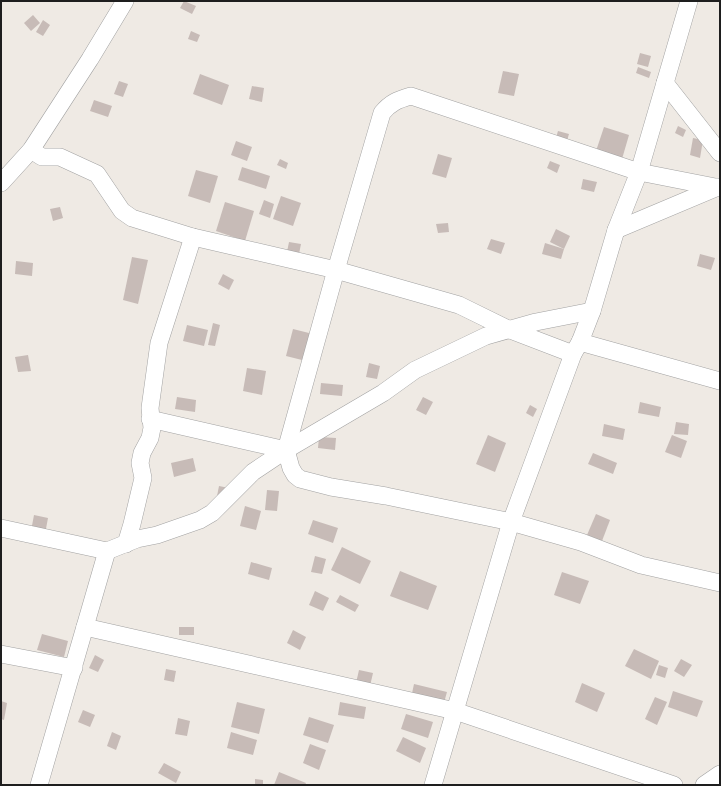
<svg xmlns="http://www.w3.org/2000/svg" width="721" height="786" font-family="Jost,sans-serif">
<style>
.building{fill:#c7bbb7}
.lines{fill:none;stroke-linecap:round;stroke-linejoin:round}
.minor-casing{stroke:#a2a2a2;stroke-width:18}
.minor{stroke:#fff;stroke-width:17}
</style>
<rect width="100%" height="100%" fill="#efeae4"/>
<g class="building">
<polygon points="184,1 196,6 192,14 180,8"/>
<polygon points="33,15 40,23 31,31 24,23"/>
<polygon points="43,20 50,25 43,36 36,32"/>
<polygon points="191,31 200,35 197,42 188,39"/>
<polygon points="640,53 651,56 648,67 637,64"/>
<polygon points="638,67 651,72 649,78 636,73"/>
<polygon points="503,71 519,74 514,96 498,93"/>
<polygon points="200,74 229,85 222,105 193,94"/>
<polygon points="119,81 128,84 123,97 114,94"/>
<polygon points="252,86 264,88 262,102 249,99"/>
<polygon points="94,100 112,106 108,117 90,111"/>
<polygon points="678,126 686,130 683,137 675,133"/>
<polygon points="604,127 629,135 622,159 596,151"/>
<polygon points="558,131 569,134 566,144 555,141"/>
<polygon points="693,138 703,140 700,158 690,155"/>
<polygon points="236,141 252,147 247,161 231,155"/>
<polygon points="438,154 452,158 446,178 432,174"/>
<polygon points="280,159 288,163 286,169 277,165"/>
<polygon points="550,161 560,165 557,173 547,168"/>
<polygon points="242,167 270,176 266,189 238,180"/>
<polygon points="196,170 218,176 210,203 188,196"/>
<polygon points="583,179 597,182 594,192 581,189"/>
<polygon points="281,196 301,203 293,226 273,219"/>
<polygon points="264,200 274,204 270,218 259,214"/>
<polygon points="225,202 254,211 245,241 216,231"/>
<polygon points="60,207 63,218 53,221 50,209"/>
<polygon points="448,223 449,232 438,233 436,224"/>
<polygon points="556,229 570,236 564,249 550,242"/>
<polygon points="491,239 505,243 501,254 487,249"/>
<polygon points="289,242 301,244 298,259 286,257"/>
<polygon points="545,243 564,249 561,259 542,254"/>
<polygon points="700,254 715,258 711,270 697,266"/>
<polygon points="132,257 148,260 138,304 123,300"/>
<polygon points="16,261 33,263 32,276 15,274"/>
<polygon points="223,274 234,280 229,290 218,284"/>
<polygon points="213,323 220,325 215,346 208,345"/>
<polygon points="187,325 208,330 204,346 183,341"/>
<polygon points="293,329 313,334 306,361 286,356"/>
<polygon points="28,355 31,371 18,372 15,357"/>
<polygon points="369,363 380,366 377,379 366,377"/>
<polygon points="247,368 266,371 262,395 243,391"/>
<polygon points="321,383 343,385 342,396 320,394"/>
<polygon points="177,397 196,400 195,412 175,409"/>
<polygon points="423,397 433,402 426,415 416,410"/>
<polygon points="640,402 661,407 659,417 638,413"/>
<polygon points="530,405 537,409 533,417 526,413"/>
<polygon points="676,422 689,424 688,435 674,434"/>
<polygon points="604,424 625,429 623,440 602,436"/>
<polygon points="488,435 506,443 495,472 476,464"/>
<polygon points="672,435 687,441 681,458 665,452"/>
<polygon points="319,437 336,438 335,450 318,448"/>
<polygon points="593,453 617,463 613,474 588,464"/>
<polygon points="193,458 196,471 174,477 171,463"/>
<polygon points="219,486 234,489 217,496"/>
<polygon points="267,490 279,491 277,511 265,510"/>
<polygon points="245,506 261,511 256,530 240,526"/>
<polygon points="596,514 610,520 602,541 587,535"/>
<polygon points="34,515 48,518 45,534 31,531"/>
<polygon points="313,520 338,528 333,543 308,534"/>
<polygon points="342,547 371,561 360,584 331,570"/>
<polygon points="315,556 326,559 322,574 311,572"/>
<polygon points="251,562 272,568 269,580 248,574"/>
<polygon points="400,571 437,586 428,610 390,596"/>
<polygon points="562,572 589,581 580,604 554,595"/>
<polygon points="315,591 329,598 323,611 309,605"/>
<polygon points="340,595 359,605 355,612 336,602"/>
<rect x="179" y="627" width="15" height="8"/>
<polygon points="293,630 306,637 300,650 287,643"/>
<polygon points="42,634 68,641 64,657 37,650"/>
<polygon points="634,649 659,661 651,679 625,666"/>
<polygon points="95,655 104,660 98,672 89,668"/>
<polygon points="681,659 692,665 684,677 674,671"/>
<polygon points="659,665 668,668 665,678 656,675"/>
<polygon points="166,669 176,671 174,682 164,680"/>
<polygon points="359,670 373,673 370,686 356,683"/>
<polygon points="582,683 605,693 597,712 575,702"/>
<polygon points="414,684 447,692 443,706 411,698"/>
<polygon points="673,691 703,701 697,717 668,707"/>
<polygon points="655,697 667,702 657,725 645,719"/>
<polygon points="1,701 7,703 4,720 1,719"/>
<polygon points="237,702 265,709 259,734 231,727"/>
<polygon points="340,702 366,707 364,719 338,715"/>
<polygon points="83,710 95,715 90,727 78,722"/>
<polygon points="406,714 433,722 428,738 401,729"/>
<polygon points="309,717 334,725 328,743 303,735"/>
<polygon points="178,718 190,721 187,736 175,734"/>
<polygon points="112,732 121,736 116,750 107,746"/>
<polygon points="231,732 257,740 253,755 227,748"/>
<polygon points="403,737 426,748 420,763 396,751"/>
<polygon points="310,744 326,750 319,770 303,763"/>
<polygon points="164,763 181,772 176,783 158,773"/>
<polygon points="279,772 306,783 305,785 274,785"/>
<polygon points="255,779 263,780 263,785 255,785"/>
</g>
<g class="lines">
<g class="minor-casing">
<g id="minor">
<polyline points="665,83 720,153"/>
<polyline points="31,150 42,157 60,157 97,174 122,211 132,218 193,237 336,270 459,305 510,330 573,354"/>
<polyline points="1,183 31,150 90,59 125,1"/>
<path d="M720,188L639,172L411,96C398,100 391,102 382,113L336,270L286,450L291,468L295,475L300,479L331,487L386,496L511,522L581,542L641,565L720,583"/>
<polyline points="616,230 718,187"/>
<polyline points="580,342 720,381"/>
<polyline points="150,419 286,450"/>
<polyline points="1,528 107,551 137,539 157,535 200,520 212,513 253,472 286,450 383,393 415,370 486,336 536,322 592,311"/>
<polyline points="126,544 132,524 143,478 140,463 142,453 150,438 152,428 150,408 159,343 193,237"/>
<polyline points="85,627 455,711 674,785"/>
<polyline points="1,654 74,668"/>
<polyline points="39,785 107,551"/>
<polyline points="433,785 511,522 573,354 580,342 592,311 616,230 639,172 689,1"/>
<polyline points="704,785 720,774"/>
</g>
</g>
<use href="#minor" class="minor"/>
</g>
<rect width="721" height="786" fill="none" stroke="#1e1e1e" stroke-width="4"/>
</svg>
